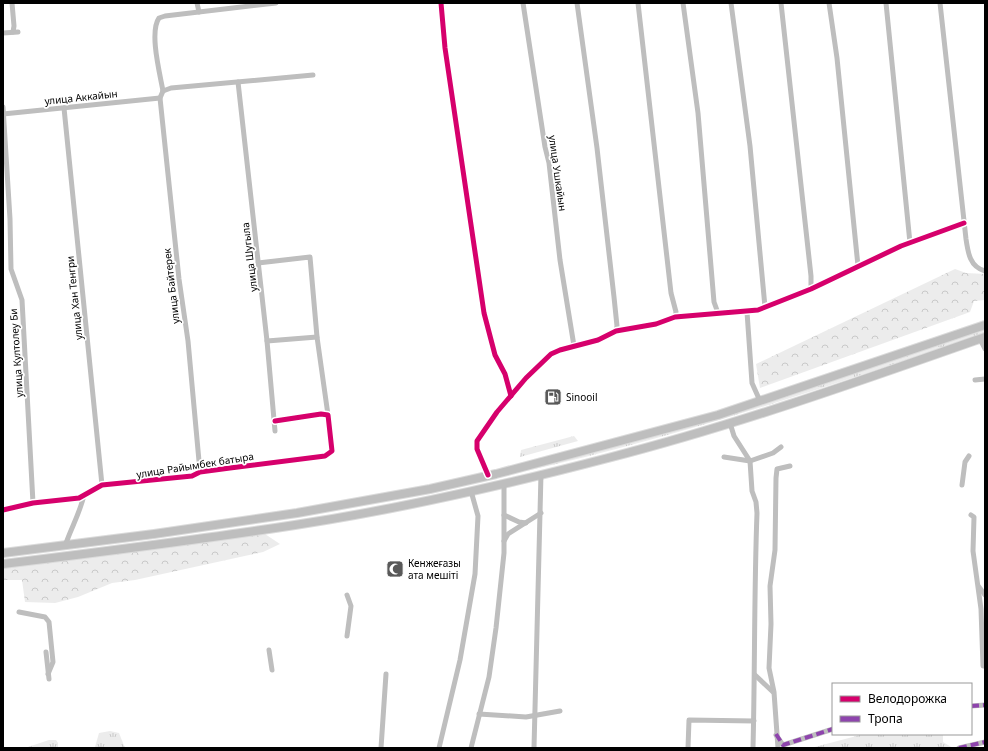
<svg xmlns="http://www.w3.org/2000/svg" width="988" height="751" font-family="'Noto Sans',sans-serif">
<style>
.grass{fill:url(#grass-tufts)}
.forest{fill:url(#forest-crowns)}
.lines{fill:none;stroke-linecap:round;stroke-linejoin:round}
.trunk-casing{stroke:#dbdbdb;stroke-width:10}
.minor{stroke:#bebebe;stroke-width:5}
.trunk{stroke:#bebebe;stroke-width:8}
.quiet{stroke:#8e44ad;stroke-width:4;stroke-dasharray:8 4;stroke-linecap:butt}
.cycleway-casing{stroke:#fff;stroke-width:8}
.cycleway{stroke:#d6006c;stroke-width:5}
.labels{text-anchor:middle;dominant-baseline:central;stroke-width:3.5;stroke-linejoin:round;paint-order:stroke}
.street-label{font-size:10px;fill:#000;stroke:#fff}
.poi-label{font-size:10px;fill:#000;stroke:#fff;text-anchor:start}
</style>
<defs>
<pattern id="grass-tufts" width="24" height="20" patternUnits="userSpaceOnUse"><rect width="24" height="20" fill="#ececec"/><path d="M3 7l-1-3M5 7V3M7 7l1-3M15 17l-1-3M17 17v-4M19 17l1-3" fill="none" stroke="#c9c9c9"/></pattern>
<pattern id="forest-crowns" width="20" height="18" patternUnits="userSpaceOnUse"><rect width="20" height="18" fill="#ececec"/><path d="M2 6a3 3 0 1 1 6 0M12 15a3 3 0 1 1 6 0" fill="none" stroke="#c9c9c9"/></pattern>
</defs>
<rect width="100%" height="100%" fill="#fff"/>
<g class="grass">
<path d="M985,329V333C834,385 682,436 526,471L726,414Z"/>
<polygon points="574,436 578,441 520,457 521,450"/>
<polygon points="110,731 119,733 125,748 91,748 95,747 99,733"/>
<polygon points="864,734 943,734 943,742 953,748 811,748"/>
<polygon points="49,740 56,740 58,743 58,748 25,748"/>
</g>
<g class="forest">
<polygon points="955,269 966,273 985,274 985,300 974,301 970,312 760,388 756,364"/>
<polygon points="265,534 280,544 263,552 135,580 112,583 78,597 55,603 25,602 22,580 3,580 3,565"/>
</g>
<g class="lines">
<g class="trunk-casing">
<g id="trunk">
<polyline points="3,553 154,534 297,513 430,489 496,474 718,415 985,325"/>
<path d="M3,564C101,552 198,540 295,525C400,509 505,485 608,458C736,425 860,381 985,337"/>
</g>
</g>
<g class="minor">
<polyline points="12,3 14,26 13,32"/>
<polyline points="197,3 199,12"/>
<polyline points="441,3 445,48 484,313 495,355 505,374 511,396"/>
<polyline points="523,3 545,147 549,163 560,260 574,346"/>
<polyline points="577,3 597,148 614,297 617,326 616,331"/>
<polyline points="638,3 671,293 676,312 675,317"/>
<polyline points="683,3 698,113 714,302 718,313"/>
<polyline points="731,3 750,146 765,307"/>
<polyline points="781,3 811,276 811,289"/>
<polyline points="829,3 837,58 858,266"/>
<polyline points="886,3 910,243"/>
<path d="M940,3L966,239C968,253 970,267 985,271"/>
<polyline points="3,33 18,32"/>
<polyline points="238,82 267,341 275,431"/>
<polyline points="163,91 160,98 179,279 188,341 200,472"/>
<path d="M163,91C160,74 149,32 159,18L165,16L276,3"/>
<polyline points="163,91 171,88 313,75"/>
<polyline points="3,107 10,219 11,269 22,300 33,503"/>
<polyline points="64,108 102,485"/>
<polyline points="3,114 160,98"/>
<polyline points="258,263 310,257 317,337 328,415"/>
<polyline points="747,312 752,383 760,401"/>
<polyline points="980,339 985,349"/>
<polyline points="267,341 317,337"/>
<polyline points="975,380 985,379"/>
<path d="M730,423L734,436L750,461L752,491L756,502L757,513C754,592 755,670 753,748"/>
<polyline points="724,457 750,461 773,453 781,447"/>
<polyline points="488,475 477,449 477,441 497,412 526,378 551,354 560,350 598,340 616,331 656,324 675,317 758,310 811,289 901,246 964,223"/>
<polyline points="962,485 965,462 969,456"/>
<polyline points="3,510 33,503 79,498 102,485 192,476 200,472 230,468 325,456 332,451 328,415 321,414 275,421"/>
<polyline points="504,515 519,522 526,523"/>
<polyline points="971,515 974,517 973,551 981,609 983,666"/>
<polyline points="504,541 508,534 541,513"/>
<path d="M65,546C71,528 80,513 84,495"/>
<polyline points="979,587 985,595"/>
<polyline points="19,612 45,617 49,622 53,662 48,674"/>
<polyline points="347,636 351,606 347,595"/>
<polyline points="269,650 272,670"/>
<polyline points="46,652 49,679"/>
<polyline points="755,675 773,692"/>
<polyline points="971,706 985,705"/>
<polyline points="479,714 526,717 560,711"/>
<polyline points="776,735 783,745 833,729"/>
<polyline points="381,748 386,674"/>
<polyline points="439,748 460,660 475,574 478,516 471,491"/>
<polyline points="471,748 489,677 496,628 504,553 504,483"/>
<polyline points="534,748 541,474"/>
<polyline points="688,748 689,720 754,721"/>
<polyline points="778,748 774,692 769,668 771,624 770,586 775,550 776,478 777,469 790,466"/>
<polyline points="959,748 985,742"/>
</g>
<use href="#trunk" class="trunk"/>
<g class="quiet">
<polyline points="971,706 985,705"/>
<polyline points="776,734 783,745 833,729"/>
<polyline points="959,748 985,742"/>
</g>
<g class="cycleway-casing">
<g id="cycleway">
<polyline points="441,3 445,48 484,313 495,355 505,374 511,396"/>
<polyline points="488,475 477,449 477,441 497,412 526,378 551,354 560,350 598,340 616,331 656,324 675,317 758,310 811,289 901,246 964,223"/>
<polyline points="3,510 33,503 79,498 102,485 192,476 200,472 230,468 325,456 332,451 328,415 321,414 275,421"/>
</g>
</g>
<use href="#cycleway" class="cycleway"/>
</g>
<defs>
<g id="fuel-square" transform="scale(0.9)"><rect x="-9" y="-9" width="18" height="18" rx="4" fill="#595959" stroke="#fff"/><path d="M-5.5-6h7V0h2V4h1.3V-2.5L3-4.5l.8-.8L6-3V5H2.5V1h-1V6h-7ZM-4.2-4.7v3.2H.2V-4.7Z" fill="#fff"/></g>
<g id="mosque-square" transform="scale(0.9)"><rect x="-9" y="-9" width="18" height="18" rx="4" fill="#595959" stroke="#fff"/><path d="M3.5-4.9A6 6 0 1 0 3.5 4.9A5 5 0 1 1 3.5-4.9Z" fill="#fff"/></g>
</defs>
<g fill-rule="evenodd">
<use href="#fuel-square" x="553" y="397"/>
<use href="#mosque-square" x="395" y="569"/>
</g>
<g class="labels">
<g class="street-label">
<text transform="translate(81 97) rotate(-6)">улица Аккайын</text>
<text transform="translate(558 173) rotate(82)">улица Ушкайын</text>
<text transform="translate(249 257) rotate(-97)">улица Шугыла</text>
<text transform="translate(171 286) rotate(-97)">улица Байтерек</text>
<text transform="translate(74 298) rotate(-96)">улица Хан Тенгри</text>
<text transform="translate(16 353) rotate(-94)">улица Култолеу Би</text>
<text transform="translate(195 465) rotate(-9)">улица Райымбек батыра</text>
</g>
<g class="poi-label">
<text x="566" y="397">Sinooil</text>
<text x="408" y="563">Кенжеғазы<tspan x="408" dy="12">ата мешіті</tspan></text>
</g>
</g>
<rect width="988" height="751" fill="none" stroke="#000000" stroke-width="8"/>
<rect x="832" y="683" width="140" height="52" fill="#ffffff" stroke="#999999"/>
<rect x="840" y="696" width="20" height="6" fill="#d6006c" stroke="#999999"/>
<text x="868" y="703" font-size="12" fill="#000000">Велодорожка</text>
<rect x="840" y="716" width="20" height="6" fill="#8e44ad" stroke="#999999"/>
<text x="868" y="723" font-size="12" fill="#000000">Тропа</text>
</svg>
